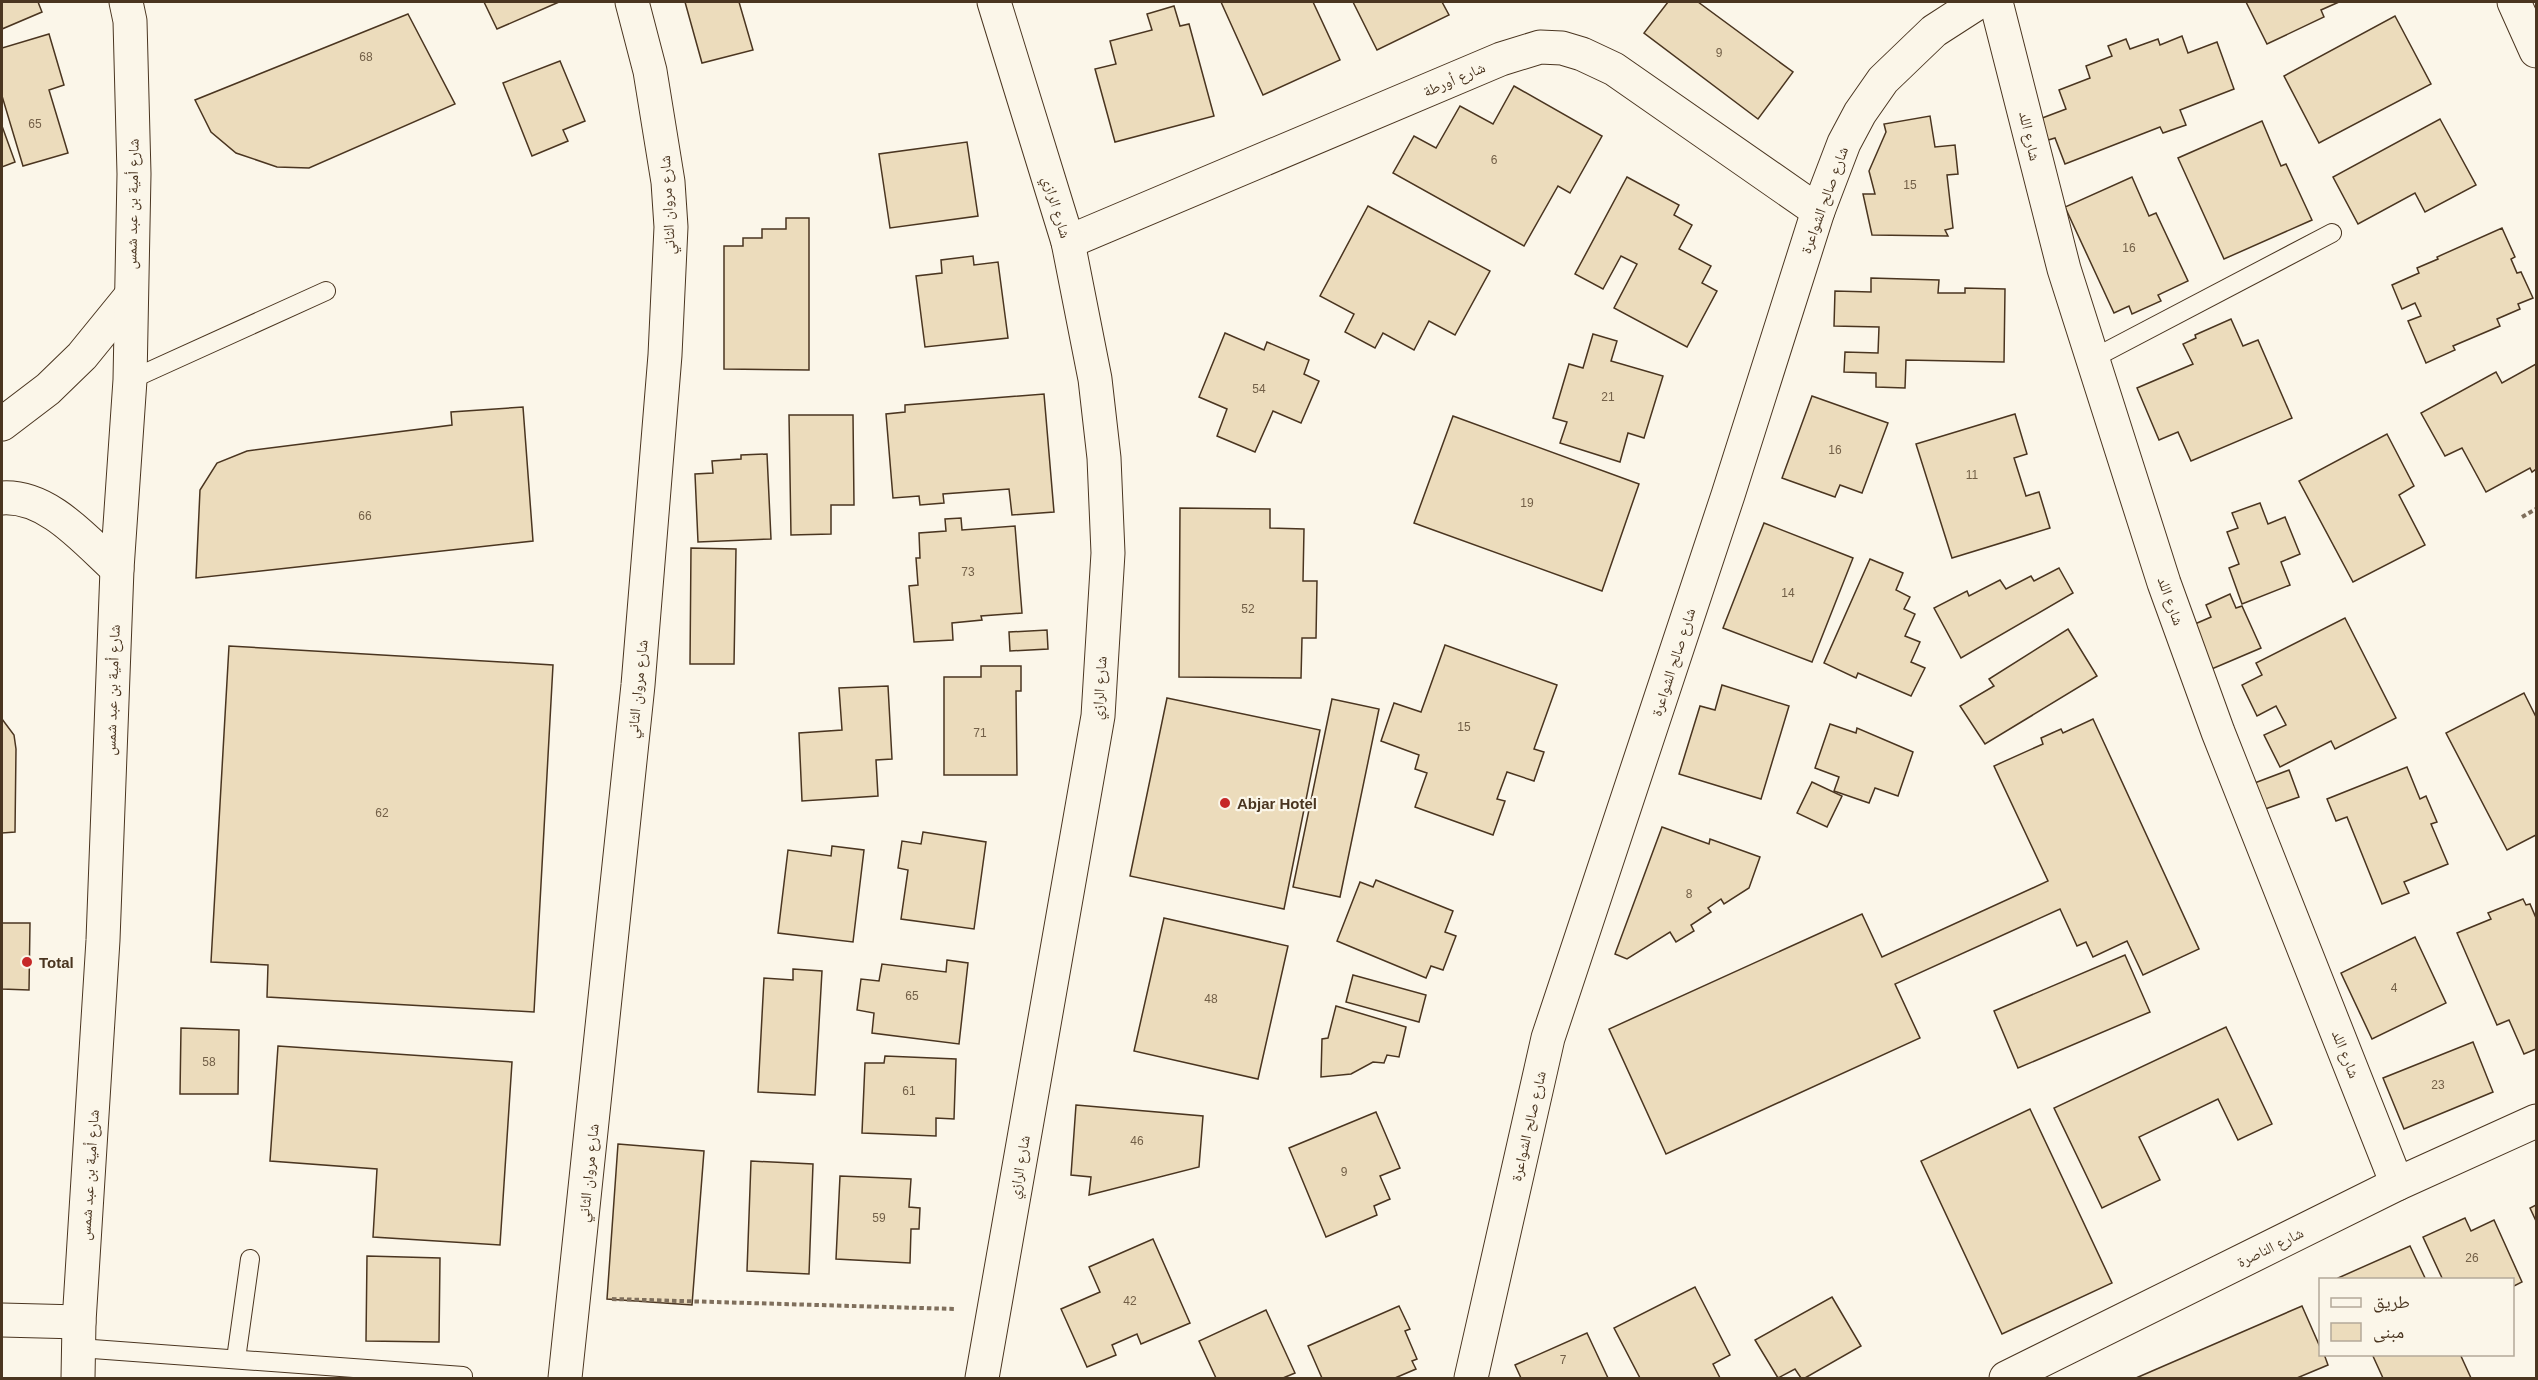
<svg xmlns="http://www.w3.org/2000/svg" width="2538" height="1380" font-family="Arial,'Noto Naskh Arabic',sans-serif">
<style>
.building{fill:#ecdcbc;stroke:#4a3520;stroke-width:1.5}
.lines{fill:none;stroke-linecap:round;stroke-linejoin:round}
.lane-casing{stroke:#4a3520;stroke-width:20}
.street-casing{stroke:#4a3520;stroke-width:35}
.secondary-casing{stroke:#4a3520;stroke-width:35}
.path{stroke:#7f6f5c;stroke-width:4;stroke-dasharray:4.5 3;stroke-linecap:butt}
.lane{stroke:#fbf6e9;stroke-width:18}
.street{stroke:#fbf6e9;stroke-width:33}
.secondary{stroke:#fbf6e9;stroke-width:33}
.poi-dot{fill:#c62828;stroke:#fbf6e9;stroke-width:2}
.labels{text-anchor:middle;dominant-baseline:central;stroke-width:4.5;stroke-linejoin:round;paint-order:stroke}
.number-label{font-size:12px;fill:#725f47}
.street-label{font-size:15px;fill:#4a3520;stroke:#fbf6e9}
.poi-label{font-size:15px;font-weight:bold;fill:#4a3520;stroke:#fbf6e9;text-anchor:start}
</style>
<rect width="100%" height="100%" fill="#fbf6e9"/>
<g class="building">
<polygon points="2,2 38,2 42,12 2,29"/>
<polygon points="484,2 559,2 497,29"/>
<polygon points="685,2 739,2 753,50 702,63"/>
<polygon points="1221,2 1313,2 1340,60 1263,95"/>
<polygon points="1353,2 1442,2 1449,15 1377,50"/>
<polygon points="1668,2 1698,2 1793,72 1758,119 1644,33"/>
<polygon points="2246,2 2339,2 2321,10 2324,17 2267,44"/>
<polygon points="1174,6 1180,26 1189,24 1214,116 1115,142 1095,69 1116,64 1110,41 1152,30 1147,14"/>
<polygon points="408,14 455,104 309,168 277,167 236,153 211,132 195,100"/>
<polygon points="2395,16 2431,84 2319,143 2284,76"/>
<polygon points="49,34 64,85 49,90 68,153 23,166 2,96 2,48"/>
<polygon points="2182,36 2188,53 2217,42 2234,89 2180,110 2186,125 2163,133 2160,127 2065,164 2055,138 2045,141 2037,120 2066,109 2059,90 2090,78 2086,66 2112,56 2108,46 2126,39 2130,49 2158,39 2160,45"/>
<polygon points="560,61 585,121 563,130 568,141 532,156 503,83"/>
<polygon points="1514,86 1602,136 1570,193 1558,186 1524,246 1393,173 1414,136 1436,148 1460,106 1493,124"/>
<polygon points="1930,116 1935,147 1955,145 1958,174 1947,175 1953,228 1945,230 1948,236 1872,235 1863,194 1875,194 1869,171 1886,132 1884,124"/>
<polygon points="2440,119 2476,185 2425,212 2415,193 2358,224 2333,177"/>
<polygon points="2262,121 2281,166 2286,164 2312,220 2224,259 2178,158"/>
<polygon points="2,126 15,162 2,167"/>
<polygon points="967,142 978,216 890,228 879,154"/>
<polygon points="1627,177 1679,205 1674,215 1692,225 1679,249 1711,266 1702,283 1717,291 1687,347 1614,308 1637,264 1621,256 1603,289 1575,274"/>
<polygon points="2132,177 2149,216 2156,213 2188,281 2158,295 2161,301 2132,314 2129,306 2114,313 2065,207"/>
<polygon points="1368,206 1490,271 1455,335 1429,321 1414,350 1383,333 1375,348 1345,332 1354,314 1320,296"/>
<polygon points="786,218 809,218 809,370 724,369 724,246 743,246 743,238 762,238 762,229 786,229"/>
<polygon points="2502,228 2515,257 2511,259 2517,273 2521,272 2533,298 2518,304 2520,309 2497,319 2500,326 2453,346 2455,350 2426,363 2408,321 2421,316 2415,303 2402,309 2392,285 2419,273 2417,268 2438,259 2437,257"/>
<polygon points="973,256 974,265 998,262 1008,338 925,347 916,276 942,273 941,260"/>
<polygon points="1871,278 1939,280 1938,293 1965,293 1965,288 2005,289 2004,362 1906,360 1905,388 1876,387 1876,373 1844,372 1845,352 1878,353 1879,327 1834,326 1835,291 1871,292"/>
<polygon points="2231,319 2243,346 2258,340 2292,418 2191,461 2178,432 2159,440 2137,388 2193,364 2183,344 2196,338 2195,335"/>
<polygon points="1225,333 1264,350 1267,342 1309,360 1304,374 1319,381 1301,423 1273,411 1255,452 1217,436 1227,409 1199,397"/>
<polygon points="1593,334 1617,341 1611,361 1663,376 1644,438 1628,433 1620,462 1560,443 1567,422 1553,418 1569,364 1583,368"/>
<polygon points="2536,364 2536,469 2532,472 2530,468 2486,492 2462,448 2445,456 2421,413 2496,372 2502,383"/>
<polygon points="1044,394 1054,512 1012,515 1009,489 943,494 944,503 920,505 919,496 893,498 886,414 905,412 905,405"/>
<polygon points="1812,396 1888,423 1862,493 1840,485 1835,497 1782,478"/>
<polygon points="523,407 533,541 196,578 200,490 217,463 247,451 452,425 451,412"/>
<polygon points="2015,414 2027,454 2014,458 2026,496 2039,492 2050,528 1952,558 1916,444"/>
<polygon points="789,415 853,415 854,505 831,505 831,534 791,535"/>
<polygon points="1453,416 1639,484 1602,591 1414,523"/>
<polygon points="2387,434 2414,486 2399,495 2425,545 2353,582 2299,481"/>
<polygon points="767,454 771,539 698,542 695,474 713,473 712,461 741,459 741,455"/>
<polygon points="2260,503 2268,524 2285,517 2300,554 2281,562 2290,585 2242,604 2229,568 2239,564 2227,532 2238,528 2232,513"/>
<polygon points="1180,508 1270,509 1270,528 1304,529 1303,581 1317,581 1316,638 1302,638 1301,678 1179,677"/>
<polygon points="961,518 962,530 1015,526 1022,613 981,616 982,620 952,623 953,640 914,642 909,586 918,585 916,558 920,558 919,533 946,531 945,519"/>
<polygon points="1764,523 1853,558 1812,662 1723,628"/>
<polygon points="691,548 736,549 734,664 690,664"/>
<polygon points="1870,559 1903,573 1896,590 1910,597 1904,609 1915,614 1905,636 1920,642 1911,662 1925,668 1911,696 1858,673 1856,678 1824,663"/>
<polygon points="2059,568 2073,593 1961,658 1934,608 1967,591 1969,596 2000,580 2006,589 2031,576 2034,581"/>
<polygon points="2230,594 2236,608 2242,606 2261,648 2207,671 2188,627 2211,617 2206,605"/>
<polygon points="2345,618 2396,718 2335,749 2331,741 2280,767 2264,735 2286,725 2276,706 2257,716 2242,685 2262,675 2256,663"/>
<polygon points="2068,629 2097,676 1985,744 1960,706 1994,686 1989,679"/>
<polygon points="1047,630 1048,649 1010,651 1009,632"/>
<polygon points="1445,645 1557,685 1534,749 1544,752 1534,781 1507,772 1497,799 1505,801 1493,835 1415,807 1427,773 1415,769 1419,755 1381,741 1394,703 1421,712"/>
<polygon points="229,646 553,665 534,1012 267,997 268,965 211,962"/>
<polygon points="981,666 1021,666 1021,691 1016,691 1017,775 944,775 944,677 981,677"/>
<polygon points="1722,685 1789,706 1761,799 1679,774 1700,706 1715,710"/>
<polygon points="888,686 892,759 876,760 878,796 802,801 799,733 842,730 839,688"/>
<polygon points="2524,693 2536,717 2536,835 2507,850 2446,733"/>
<polygon points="1167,698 1320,730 1284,909 1130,876"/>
<polygon points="1332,699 1379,709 1340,897 1293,887"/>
<polygon points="2,719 14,735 16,749 15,832 2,833"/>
<polygon points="2093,719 2199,949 2143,975 2127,941 2093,957 2086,942 2077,946 2060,909 1895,984 1920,1038 1666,1154 1609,1029 1862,914 1882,957 2048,881 1994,766 2043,744 2041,738 2061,729 2063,733"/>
<polygon points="1830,724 1856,733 1857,728 1913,752 1898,796 1875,788 1869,803 1834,791 1839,777 1815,768"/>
<polygon points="2407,767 2420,799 2426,796 2437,822 2431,824 2448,864 2404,882 2409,893 2382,904 2347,817 2336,821 2327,799"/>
<polygon points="2289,770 2299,797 2254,813 2244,787"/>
<polygon points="1812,782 1842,796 1827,827 1797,813"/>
<polygon points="1662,827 1709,844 1710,839 1760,857 1749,888 1724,904 1721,899 1708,908 1711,912 1691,925 1694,931 1676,942 1670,932 1627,959 1615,954"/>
<polygon points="923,832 986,842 974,929 901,919 908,870 898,868 902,841 921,844"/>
<polygon points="832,846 864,850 853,942 778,933 788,850 831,856"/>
<polygon points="1376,880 1453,911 1445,932 1456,936 1443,970 1431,966 1426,978 1337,941 1360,882 1373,887"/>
<polygon points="2523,899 2526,905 2530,904 2536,918 2536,1049 2524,1054 2509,1020 2497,1025 2457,933 2491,919 2488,913"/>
<polygon points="1164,918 1288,946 1258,1079 1134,1051"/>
<polygon points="2,923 30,923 29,990 2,989"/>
<polygon points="2415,937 2446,1003 2372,1039 2341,973"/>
<polygon points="2125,955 2150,1012 2018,1068 1994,1011"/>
<polygon points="947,960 968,963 959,1044 872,1033 874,1013 857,1010 861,979 879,981 882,964 946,972"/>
<polygon points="793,969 822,971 815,1095 758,1092 764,978 793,980"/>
<polygon points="1353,975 1426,995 1419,1022 1346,1002"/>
<polygon points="1336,1006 1406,1027 1399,1057 1387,1055 1384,1063 1373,1062 1351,1074 1321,1077 1322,1039 1328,1038"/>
<polygon points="2226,1027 2272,1124 2238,1140 2218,1099 2139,1137 2160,1180 2102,1208 2054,1108"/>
<polygon points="181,1028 239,1030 238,1094 180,1094"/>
<polygon points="2473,1042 2493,1092 2404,1129 2383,1078"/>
<polygon points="278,1046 512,1062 500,1245 373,1237 377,1169 270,1161"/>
<polygon points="885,1056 956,1059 954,1119 936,1118 936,1136 862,1133 865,1063 884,1063"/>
<polygon points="1076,1105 1203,1116 1199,1167 1089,1195 1091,1177 1071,1175"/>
<polygon points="2030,1109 2112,1283 2002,1334 1921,1161"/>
<polygon points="1376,1112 1400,1168 1380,1176 1390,1199 1374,1206 1377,1215 1326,1237 1289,1148"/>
<polygon points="618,1144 704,1151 692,1305 607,1299"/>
<polygon points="751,1161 813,1164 809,1274 747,1271"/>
<polygon points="840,1176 911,1179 909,1207 920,1208 919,1229 911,1229 910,1263 836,1259"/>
<polygon points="2536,1205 2536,1221 2530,1208"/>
<polygon points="2465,1218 2471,1231 2494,1220 2522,1282 2512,1287 2512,1280 2443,1280 2423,1237"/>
<polygon points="1153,1239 1190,1323 1141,1344 1137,1334 1112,1345 1116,1355 1087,1367 1061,1309 1100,1292 1089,1267"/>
<polygon points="2410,1246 2426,1280 2338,1280 2338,1278"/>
<polygon points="367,1256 440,1258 439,1342 366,1341"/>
<polygon points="1695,1287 1730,1355 1713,1364 1720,1378 1640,1378 1614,1328"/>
<polygon points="1832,1297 1861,1346 1805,1378 1801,1378 1795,1369 1778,1378 1755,1340"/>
<polygon points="1399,1306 1410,1329 1405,1331 1417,1359 1412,1361 1416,1369 1395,1378 1322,1378 1308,1346"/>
<polygon points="2302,1306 2320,1347 2320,1354 2324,1354 2328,1365 2297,1378 2136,1378"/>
<polygon points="1266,1310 1295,1373 1283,1378 1216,1378 1199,1341"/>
<polygon points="1587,1333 1608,1378 1521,1378 1515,1365"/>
<polygon points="2372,1354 2460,1354 2471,1378 2383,1378"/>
</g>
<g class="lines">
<g class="lane-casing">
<g id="lane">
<polyline points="2092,359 2332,233"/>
<polyline points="130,380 326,291"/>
<polyline points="79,1348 463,1376"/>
<polyline points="236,1359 250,1259"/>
</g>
</g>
<g class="street-casing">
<g id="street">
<polyline points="2514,2 2536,51"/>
<polyline points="1068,242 1501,59 1540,47 1562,48 1582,54 1614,69 1818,211"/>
<polyline points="2,1320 79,1322"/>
<polyline points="565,1378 638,685 665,355 671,227 668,182 650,71 632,2"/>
<polyline points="1471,1378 1548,1038 1728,495 1818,211 1844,143 1860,113 1883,80 1934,31 1979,2"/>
</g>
</g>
<g class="secondary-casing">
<g id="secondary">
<polyline points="1996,2 2064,269 2164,583 2218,732 2397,1184"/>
<polyline points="2,424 48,389 82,356 130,297"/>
<path d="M2,498C48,495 85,540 117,569"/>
<polyline points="78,1378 79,1322 103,940 117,569 130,380 134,174 130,21 126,2"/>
<polyline points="982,1378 1098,716 1108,553 1104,458 1095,379 1068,242 994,2"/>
<polyline points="2006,1378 2397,1184 2536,1121"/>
</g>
</g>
<g class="path">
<polyline points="2522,517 2536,509"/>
<polyline points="612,1299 955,1309"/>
</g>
<use href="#lane" class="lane"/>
<use href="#street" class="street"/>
<use href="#secondary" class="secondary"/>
</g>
<g class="poi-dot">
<circle cx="1225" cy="803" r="6"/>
<circle cx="27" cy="962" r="6"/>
</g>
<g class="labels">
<g class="number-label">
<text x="1719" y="53">9</text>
<text x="366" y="57">68</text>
<text x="35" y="124">65</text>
<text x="1494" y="160">6</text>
<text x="1910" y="185">15</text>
<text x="2129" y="248">16</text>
<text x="1259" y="389">54</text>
<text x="1608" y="397">21</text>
<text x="1835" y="450">16</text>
<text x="1972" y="475">11</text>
<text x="1527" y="503">19</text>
<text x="365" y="516">66</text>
<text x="968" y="572">73</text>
<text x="1788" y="593">14</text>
<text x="1248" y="609">52</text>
<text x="1464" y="727">15</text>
<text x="980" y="733">71</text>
<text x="382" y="813">62</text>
<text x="1689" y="894">8</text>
<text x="2394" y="988">4</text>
<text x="912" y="996">65</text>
<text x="1211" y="999">48</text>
<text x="209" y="1062">58</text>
<text x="2438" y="1085">23</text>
<text x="909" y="1091">61</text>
<text x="1137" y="1141">46</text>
<text x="1344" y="1172">9</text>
<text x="879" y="1218">59</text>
<text x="2472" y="1258">26</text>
<text x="1130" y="1301">42</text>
<text x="1563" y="1360">7</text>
</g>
<g class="street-label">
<text transform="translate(1454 79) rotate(-23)">شارع أورطة</text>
<text transform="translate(2030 136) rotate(77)">شارع اللد</text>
<text transform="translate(1824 200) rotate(-70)">شارع صالح الشواعرة</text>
<text transform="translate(132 204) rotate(-89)">شارع أمية بن عبد شمس</text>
<text transform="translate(667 205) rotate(-93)">شارع مروان الثاني</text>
<text transform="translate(1057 207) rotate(73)">شارع الرازي</text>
<text transform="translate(2171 601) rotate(70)">شارع اللد</text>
<text transform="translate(1673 662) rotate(-72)">شارع صالح الشواعرة</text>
<text transform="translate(1099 688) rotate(-86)">شارع الرازي</text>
<text transform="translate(637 689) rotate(-84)">شارع مروان الثاني</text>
<text transform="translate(112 690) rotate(-88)">شارع أمية بن عبد شمس</text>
<text transform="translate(2346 1054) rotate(68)">شارع اللد</text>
<text transform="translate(1528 1126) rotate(-77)">شارع صالح الشواعرة</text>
<text transform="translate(1019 1167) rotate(-80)">شارع الرازي</text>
<text transform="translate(588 1173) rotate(-84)">شارع مروان الثاني</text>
<text transform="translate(89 1175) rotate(-86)">شارع أمية بن عبد شمس</text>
<text transform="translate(2270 1247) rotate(-26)">شارع الناصرة</text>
</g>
<g class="poi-label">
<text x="1237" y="803">Abjar Hotel</text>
<text x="39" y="962">Total</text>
</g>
</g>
<rect width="2538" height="1380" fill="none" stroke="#4a3520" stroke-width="6"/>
<rect x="2319" y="1278" width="195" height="78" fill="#fbf6e9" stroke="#b4a999" stroke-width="1.5"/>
<rect x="2331" y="1298" width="30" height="9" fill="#fbf6e9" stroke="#b4a999" stroke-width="1.5"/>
<text x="2373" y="1308" font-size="18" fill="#4a3520">طريق</text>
<rect x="2331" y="1323" width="30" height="18" fill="#ecdcbc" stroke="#b4a999" stroke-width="1.5"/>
<text x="2373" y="1338" font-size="18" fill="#4a3520">مبنى</text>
</svg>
